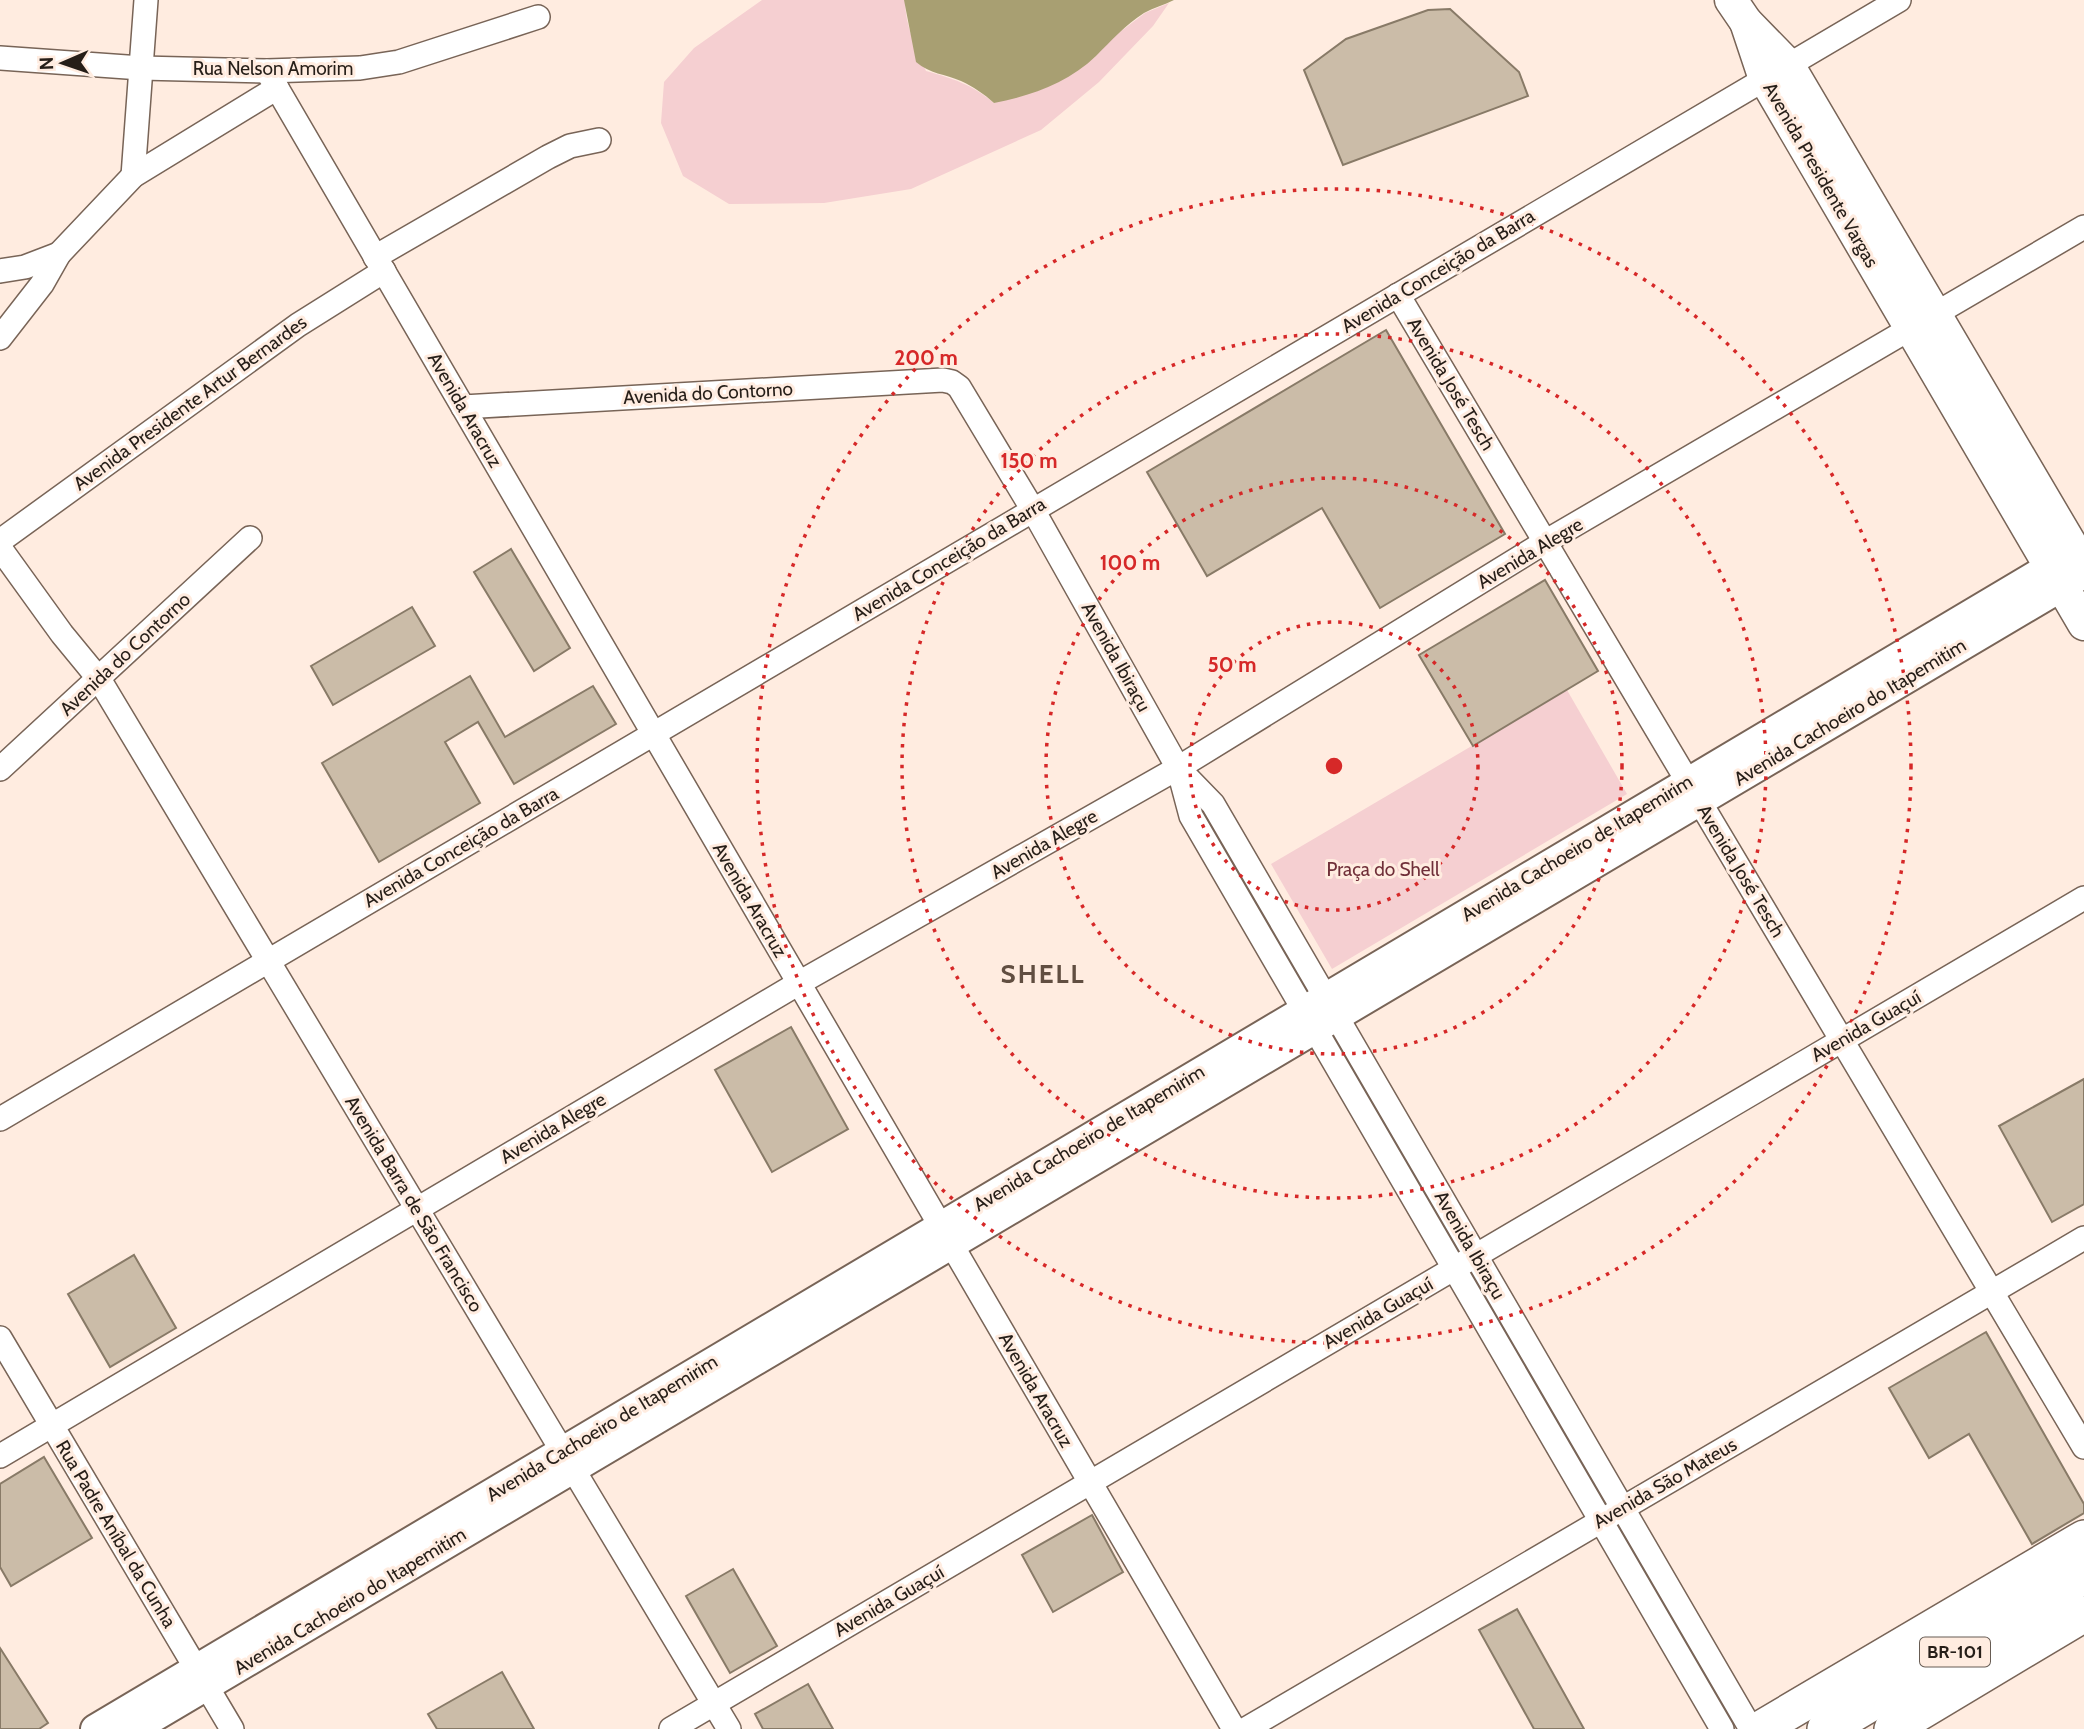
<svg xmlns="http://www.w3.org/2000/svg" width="2084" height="1729" font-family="Cabin,sans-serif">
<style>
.green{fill:#f5cfd1}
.water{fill:#a89f72}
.building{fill:#cbbca8;stroke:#887a67;stroke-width:2}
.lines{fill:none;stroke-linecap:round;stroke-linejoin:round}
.minor-casing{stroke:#786457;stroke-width:26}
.tertiary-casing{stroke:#786457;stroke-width:32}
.secondary-casing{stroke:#786457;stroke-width:35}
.primary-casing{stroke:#786457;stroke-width:38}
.trunk-casing{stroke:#786457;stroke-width:40}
.minor{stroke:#fff;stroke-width:23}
.tertiary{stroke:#fff;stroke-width:28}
.secondary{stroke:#fff;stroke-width:32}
.primary{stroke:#fff;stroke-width:35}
.trunk{stroke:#fff;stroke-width:37}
.ring{fill:none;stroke:#d62828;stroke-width:3.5;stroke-dasharray:3.5 7}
.labels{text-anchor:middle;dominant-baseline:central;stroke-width:6;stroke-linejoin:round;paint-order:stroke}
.shield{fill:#ffece0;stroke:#675c54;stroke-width:2}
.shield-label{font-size:18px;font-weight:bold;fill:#261e18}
.street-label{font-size:19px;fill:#261e18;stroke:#ffece0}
.park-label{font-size:19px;fill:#702f39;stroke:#ffece0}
.district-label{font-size:26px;font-weight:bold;letter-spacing:2px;fill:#614e41;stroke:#ffece0}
.centre{fill:#d62828;stroke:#ffece0;stroke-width:3.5}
.ring-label{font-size:21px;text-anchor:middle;font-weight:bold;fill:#d62828;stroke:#ffece0;stroke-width:6;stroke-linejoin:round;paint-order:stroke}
</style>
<rect width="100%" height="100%" fill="#ffece0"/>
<g class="green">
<path d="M762,0H905C905,26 916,48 926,71C952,78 973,85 994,103L1094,58L1112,38L1145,13L1169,3L1153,26L1099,82L1041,130L911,189L824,203L729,204L683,176L661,123L664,82L694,48Z"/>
<polygon points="1567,690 1627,794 1332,969 1271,864"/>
</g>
<path class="water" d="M904,0H1174C1164,5 1153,8 1144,13C1125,25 1111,41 1096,56C1068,83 1030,96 994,103C984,94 974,87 961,81C945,74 930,74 916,62Z"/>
<g class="building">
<polygon points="1450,9 1519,72 1528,96 1343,165 1304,70 1346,39 1428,10"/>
<polygon points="1386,330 1505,534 1380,608 1322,508 1207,576 1147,472"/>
<polygon points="511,549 570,648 534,671 474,572"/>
<polygon points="1545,580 1598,671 1473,746 1419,655"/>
<polygon points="412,607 435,646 333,705 311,666"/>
<polygon points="470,676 505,737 593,686 616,724 514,784 478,722 445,742 480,803 379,862 322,763"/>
<polygon points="791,1027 848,1129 772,1172 715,1070"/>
<polygon points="2084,1079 2084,1204 2052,1222 1999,1126"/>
<polygon points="134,1255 176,1328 110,1367 68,1294"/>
<polygon points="1986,1332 2084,1504 2084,1513 2032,1544 1969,1434 1929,1458 1889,1388"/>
<polygon points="44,1457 92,1538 11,1586 0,1567 0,1484"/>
<polygon points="1092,1515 1123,1572 1053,1612 1022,1555"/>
<polygon points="733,1569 777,1646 730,1673 686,1596"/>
<polygon points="1517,1609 1584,1729 1534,1729 1479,1630"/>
<polygon points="0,1648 48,1723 39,1729 0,1729"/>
<polygon points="502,1672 534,1729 437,1729 428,1714"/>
<polygon points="808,1684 833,1729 763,1729 755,1714"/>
</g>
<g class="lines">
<g class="minor-casing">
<g id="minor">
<polyline points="0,58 141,68 267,71 360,68 399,62 538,17"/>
<polyline points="267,71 1234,1729"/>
<polyline points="133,176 146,0"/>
<polyline points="375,257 548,157 570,146 599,140"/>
<polyline points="0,271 25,267 59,254"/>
<polyline points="1398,295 2084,1447"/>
<polyline points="0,338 42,284 59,254 133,176 277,88"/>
<polyline points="463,407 943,380 952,382 959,387 1033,510 1178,768 1213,804 1751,1729"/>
<polyline points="0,541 298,325 384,271"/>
<polyline points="0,548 62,634 99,679 729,1729"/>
<polyline points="0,769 250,538"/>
<polyline points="1179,771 1191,816 1722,1729"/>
<polyline points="0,1119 1899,0"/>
<polyline points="0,1338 232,1729"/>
<polyline points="0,1456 799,983 1178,768 1545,542 2084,227"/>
<polyline points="671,1729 2084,898"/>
<polyline points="1246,1729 2084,1238"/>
</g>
</g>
<g class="tertiary-casing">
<g id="tertiary">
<polyline points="95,1729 2070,555"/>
<polyline points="134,1729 2080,576"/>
</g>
</g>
<g class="secondary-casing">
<g id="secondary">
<polyline points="1731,0 1746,22 1788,65 2084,567"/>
<polyline points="1746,22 1765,79 2084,624"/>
</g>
</g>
<g class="primary-casing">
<g id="primary">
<polyline points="1760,1729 2084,1538"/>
<polyline points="1892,1729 2084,1614"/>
</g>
</g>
<g class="trunk-casing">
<polyline id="trunk" points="1826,1729 2084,1575"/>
</g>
<use href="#minor" class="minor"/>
<use href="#tertiary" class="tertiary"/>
<use href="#secondary" class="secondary"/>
<use href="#primary" class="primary"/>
<use href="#trunk" class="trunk"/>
</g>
<g class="ring">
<circle cx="1334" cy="766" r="144"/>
<circle cx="1334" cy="766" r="288"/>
<circle cx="1334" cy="766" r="432"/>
<circle cx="1334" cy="766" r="577"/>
</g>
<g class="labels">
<rect class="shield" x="1920" y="1637.5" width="70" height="29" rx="5"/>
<g class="shield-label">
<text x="1955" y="1652">BR-101</text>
</g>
<g class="street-label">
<text x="273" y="68">Rua Nelson Amorim</text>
<text transform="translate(1821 175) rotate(60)">Avenida Presidente Vargas</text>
<text transform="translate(1438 271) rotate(-31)">Avenida Conceição da Barra</text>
<text transform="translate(1451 384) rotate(59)">Avenida José Tesch</text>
<text transform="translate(708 393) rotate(-3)">Avenida do Contorno</text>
<text transform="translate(190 403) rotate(-36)">Avenida Presidente Artur Bernardes</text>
<text transform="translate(465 410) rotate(60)">Avenida Aracruz</text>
<text transform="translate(1530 553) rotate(-31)">Avenida Alegre</text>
<text transform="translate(949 559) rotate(-31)">Avenida Conceição da Barra</text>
<text transform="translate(125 654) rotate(-43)">Avenida do Contorno</text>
<text transform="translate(1116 657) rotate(61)">Avenida Ibiraçu</text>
<text transform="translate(1850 712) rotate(-31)">Avenida Cachoeiro do Itapemitim</text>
<text transform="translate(1044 844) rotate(-30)">Avenida Alegre</text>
<text transform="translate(461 847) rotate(-30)">Avenida Conceição da Barra</text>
<text transform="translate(1577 848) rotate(-31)">Avenida Cachoeiro de Itapemirim</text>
<text transform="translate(1741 871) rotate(59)">Avenida José Tesch</text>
<text transform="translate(750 900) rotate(60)">Avenida Aracruz</text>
<text transform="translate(1866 1026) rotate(-30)">Avenida Guaçuí</text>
<text transform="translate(553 1128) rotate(-31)">Avenida Alegre</text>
<text transform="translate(1089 1138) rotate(-31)">Avenida Cachoeiro de Itapemirim</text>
<text transform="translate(414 1204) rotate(59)">Avenida Barra de São Francisco</text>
<text transform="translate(1470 1245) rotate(60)">Avenida Ibiraçu</text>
<text transform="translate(1378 1313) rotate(-30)">Avenida Guaçuí</text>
<text transform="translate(1036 1390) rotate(60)">Avenida Aracruz</text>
<text transform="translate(602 1428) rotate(-31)">Avenida Cachoeiro de Itapemirim</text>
<text transform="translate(1665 1483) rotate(-30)">Avenida São Mateus</text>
<text transform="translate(116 1534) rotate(59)">Rua Padre Aníbal da Cunha</text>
<text transform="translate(350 1601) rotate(-31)">Avenida Cachoeiro do Itapemitim</text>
<text transform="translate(889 1601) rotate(-30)">Avenida Guaçuí</text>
</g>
<g class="park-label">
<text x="1383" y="869">Praça do Shell</text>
</g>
<g class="district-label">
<text x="1043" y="974">SHELL</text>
</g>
</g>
<circle cx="1334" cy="766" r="10" class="centre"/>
<g class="ring-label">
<text x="926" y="365">200 m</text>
<text x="1029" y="468">150 m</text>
<text x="1130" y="570">100 m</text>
<text x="1232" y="672">50 m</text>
</g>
<g transform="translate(63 63) rotate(268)" stroke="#ffece0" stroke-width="5" paint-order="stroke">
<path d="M0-5L12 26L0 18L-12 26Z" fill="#261e18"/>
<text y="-10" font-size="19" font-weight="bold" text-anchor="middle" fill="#261e18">N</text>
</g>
</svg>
